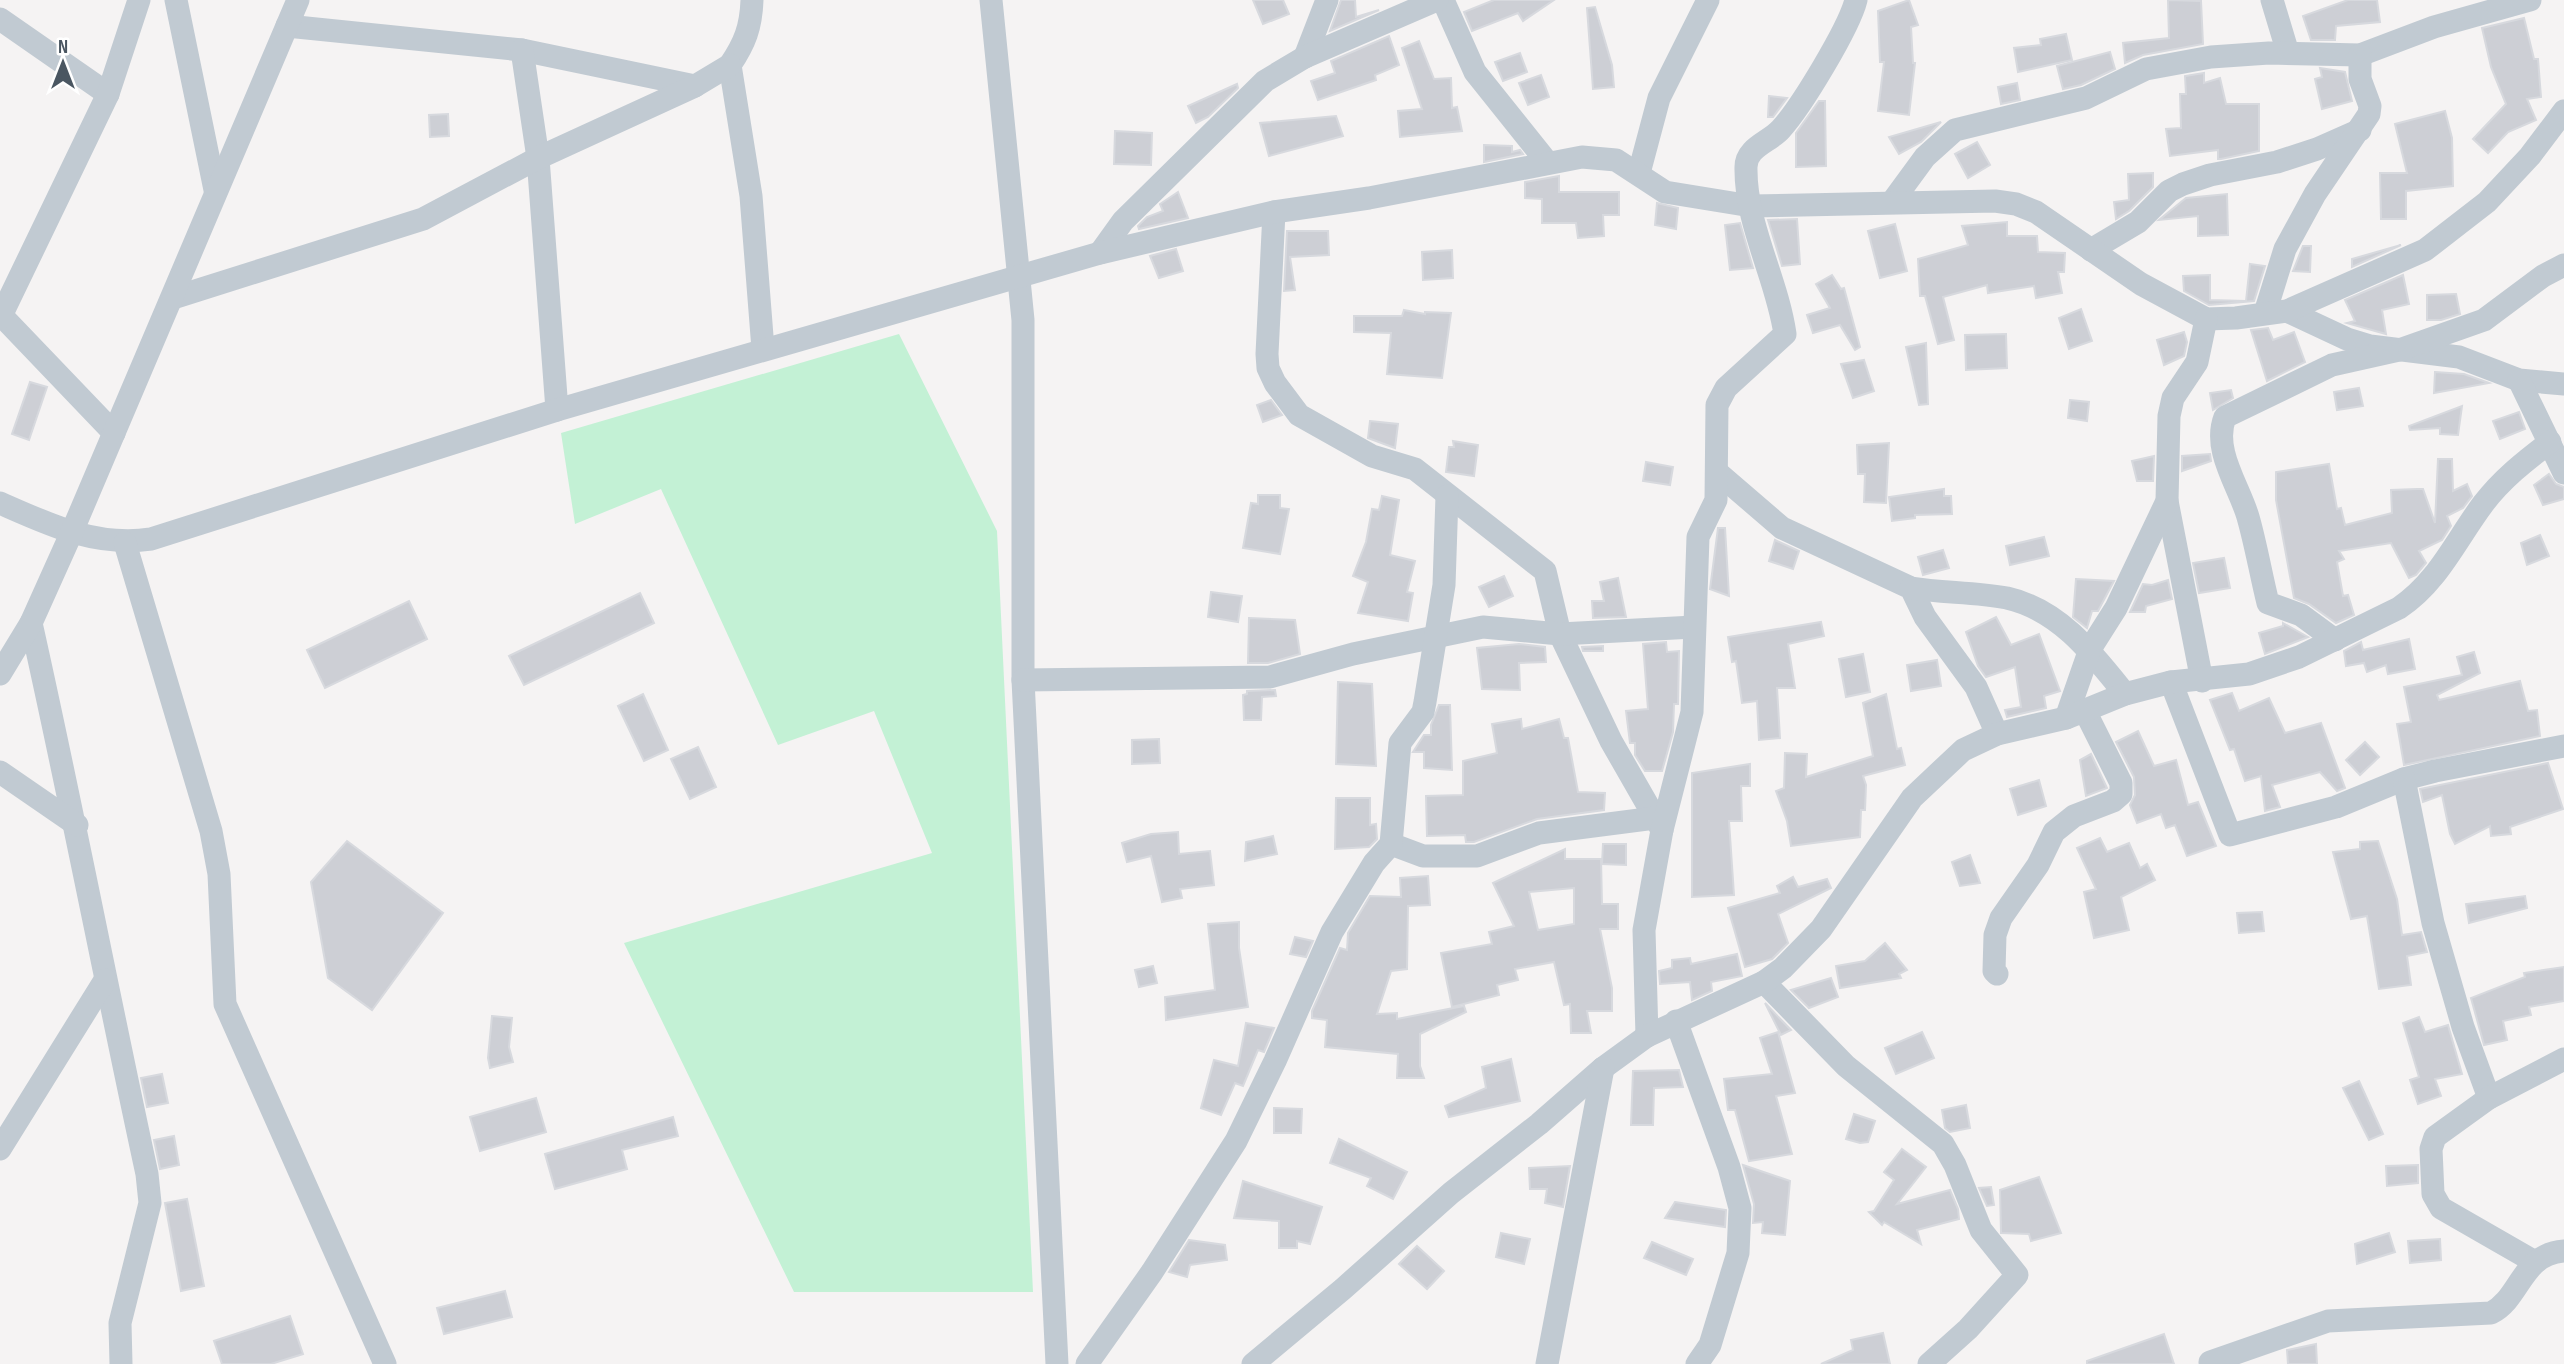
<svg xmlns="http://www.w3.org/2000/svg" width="2564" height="1364" font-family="'Sofia Sans Condensed',sans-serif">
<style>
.green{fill:#c3f1d5}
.building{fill:#cdcfd5;stroke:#d7d9de;stroke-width:2;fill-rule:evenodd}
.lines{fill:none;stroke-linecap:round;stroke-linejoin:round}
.minor{stroke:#c1cad2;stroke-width:23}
</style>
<rect width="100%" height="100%" fill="#f5f3f3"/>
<polygon class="green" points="899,334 997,531 1033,1292 794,1292 624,943 932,853 874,711 778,745 661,489 575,524 561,433"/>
<g class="building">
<polygon points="1253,0 1283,0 1289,14 1263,24"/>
<polygon points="1341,0 1355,0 1356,17 1379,10 1330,31"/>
<polygon points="1494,0 1554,0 1523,21 1518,13 1472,31 1464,12"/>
<polygon points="1909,0 1918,25 1911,27 1913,63 1915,63 1909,115 1878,111 1884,62 1880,62 1878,11"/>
<polygon points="2168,0 2201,1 2203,44 2143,55 2125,63 2123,43 2169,38"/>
<polygon points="2348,0 2377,0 2380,22 2336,26 2335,40 2311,40 2303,16"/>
<polygon points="1595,7 1612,65 1614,87 1593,89 1587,8"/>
<polygon points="2524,18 2534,59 2538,59 2541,97 2527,99 2536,120 2508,132 2488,153 2473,139 2506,104 2491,67 2482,28"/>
<polygon points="2066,34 2072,60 2018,72 2014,48 2041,45 2040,39"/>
<polygon points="1389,36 1399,65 1375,75 1376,80 1318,100 1311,81 1335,73 1331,61"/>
<polygon points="1419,41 1434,79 1451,78 1452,108 1457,107 1462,131 1400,137 1398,111 1422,109 1402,48"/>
<polygon points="2110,52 2115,69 2081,85 2063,89 2057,66"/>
<polygon points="1520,53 1527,72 1503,81 1495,62"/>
<polygon points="2320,68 2345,72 2352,101 2322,109 2315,79 2322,77"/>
<polygon points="2204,73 2204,83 2220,78 2226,104 2259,104 2259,151 2221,159 2218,159 2218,150 2170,156 2166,129 2181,128 2180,94 2186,94 2185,76"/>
<polygon points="1541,75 1549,97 1528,105 1519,83"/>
<polygon points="2017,83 2020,100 2001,104 1998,87"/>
<polygon points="1237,84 1238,88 1208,117 1196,123 1188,106"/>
<polygon points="1769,96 1787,98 1773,117 1768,117"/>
<polygon points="1819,101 1825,101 1826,166 1796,167 1796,133"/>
<polygon points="2445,111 2452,138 2453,186 2406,191 2406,219 2381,219 2380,173 2407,173 2395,124"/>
<polygon points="448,114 449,136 430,137 429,115"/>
<polygon points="1336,116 1343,136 1269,156 1260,123"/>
<polygon points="1941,122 1921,142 1899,154 1889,137"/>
<polygon points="1115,131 1152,133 1151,165 1114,164"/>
<polygon points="1977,142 1990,165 1968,178 1955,154"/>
<polygon points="1484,145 1512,146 1512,152 1520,150 1523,154 1484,162"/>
<polygon points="2153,173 2153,187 2129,211 2116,219 2114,202 2129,200 2128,174"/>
<polygon points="1559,176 1559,192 1619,192 1619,215 1603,215 1604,236 1578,238 1576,223 1542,223 1542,199 1525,198 1525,182"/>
<polygon points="1178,192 1188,218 1139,229 1138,226 1147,217 1163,211 1160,204"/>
<polygon points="2227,194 2228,235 2198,236 2198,216 2159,220 2186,198"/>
<polygon points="1657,203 1678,208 1676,229 1655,225"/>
<polygon points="1797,219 1800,264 1782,266 1768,220"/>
<polygon points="2007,222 2007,236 2037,236 2038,252 2065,253 2064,272 2058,272 2062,293 2036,298 2034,286 1988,293 1987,285 1943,297 1954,340 1938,344 1925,296 1920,296 1918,259 1968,245 1962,226"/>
<polygon points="1740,223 1753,268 1730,270 1725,225"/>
<polygon points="1895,224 1907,271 1880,278 1868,231"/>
<polygon points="1287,231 1328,231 1329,255 1290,257 1295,290 1284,291"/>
<polygon points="2401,245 2352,267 2352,259"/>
<polygon points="2303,246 2311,246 2310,272 2293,271"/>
<polygon points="1176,249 1183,271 1159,278 1150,256"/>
<polygon points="1452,250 1453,278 1423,280 1422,252"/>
<polygon points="2250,264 2265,266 2254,301 2209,305 2184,291 2183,276 2210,275 2210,300 2246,301"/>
<polygon points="1832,275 1841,289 1844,288 1860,347 1855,350 1840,325 1813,333 1807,315 1830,308 1816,284"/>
<polygon points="2403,275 2409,304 2382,310 2386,334 2347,323 2355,321 2345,300"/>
<polygon points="2456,294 2460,314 2441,320 2427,320 2427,295"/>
<polygon points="2081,309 2092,341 2069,349 2059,318"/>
<polygon points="1404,310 1425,314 1425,312 1451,313 1442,378 1387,374 1391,333 1354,332 1354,316 1402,316"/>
<polygon points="2268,328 2273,340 2294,332 2305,362 2267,381 2251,330"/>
<polygon points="2184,332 2187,342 2184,356 2164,365 2157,340"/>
<polygon points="2006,334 2007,368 1966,370 1965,335"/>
<polygon points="1926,343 1928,404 1919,405 1906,347"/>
<polygon points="1864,360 1874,391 1853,398 1841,364"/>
<polygon points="2435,372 2464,374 2489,383 2434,393"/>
<polygon points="30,382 47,387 29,440 12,434"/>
<polygon points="2359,388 2363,406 2337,410 2334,392"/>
<polygon points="2231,390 2233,398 2213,410 2210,393"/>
<polygon points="1271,400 1282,415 1263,422 1257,405"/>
<polygon points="2070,400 2089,402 2087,421 2068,418"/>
<polygon points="2462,406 2458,435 2440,434 2440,428 2410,430 2409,426"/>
<polygon points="2519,412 2525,429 2500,439 2493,421"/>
<polygon points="1370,421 1398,424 1395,448 1368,438"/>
<polygon points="1453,441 1478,445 1474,476 1446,472 1449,447 1454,447"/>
<polygon points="1889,443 1886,503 1864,502 1865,474 1858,474 1857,445"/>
<polygon points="2210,454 2211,461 2182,471 2182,456"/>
<polygon points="2154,456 2153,481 2137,481 2132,461"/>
<polygon points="2438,459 2452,459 2453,491 2467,484 2472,496 2463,508 2447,516 2451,526 2442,540 2419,551 2426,563 2416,575 2409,578 2391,543 2339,551 2344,559 2337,562 2343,596 2348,595 2354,615 2336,623 2309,604 2294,598 2276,500 2276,472 2329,464 2337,509 2341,508 2345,525 2392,513 2391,490 2417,489 2423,489 2435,523"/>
<polygon points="1646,462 1673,467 1670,485 1643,481"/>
<polygon points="2549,474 2556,484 2564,487 2564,499 2543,505 2534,485"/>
<polygon points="1944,489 1944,496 1951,496 1952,514 1915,515 1915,518 1892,521 1889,497"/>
<polygon points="1258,495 1280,495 1280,508 1289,509 1280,554 1243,548 1251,503 1258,504"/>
<polygon points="1382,496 1399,500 1390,555 1415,561 1407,592 1413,593 1408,621 1358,613 1368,582 1353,576 1366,542 1372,509 1379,510"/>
<polygon points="1718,528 1725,528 1729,596 1710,589"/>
<polygon points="2540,535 2549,556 2527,565 2521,543"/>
<polygon points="2044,537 2049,556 2010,565 2006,546"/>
<polygon points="1775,540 1799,551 1793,569 1769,561"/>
<polygon points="1943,550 1949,568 1923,575 1918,557"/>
<polygon points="2224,558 2230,588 2199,593 2193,563"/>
<polygon points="1504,576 1513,596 1489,607 1479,587"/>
<polygon points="1618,578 1626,617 1593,618 1592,601 1604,601 1600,582"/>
<polygon points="2076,579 2114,581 2098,611 2092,611 2087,628 2073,617"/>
<polygon points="2168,580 2172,599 2146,606 2145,612 2130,612 2143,584 2152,585"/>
<polygon points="1211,592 1242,596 1238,622 1208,617"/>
<polygon points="640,593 654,623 524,685 509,656"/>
<polygon points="409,601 427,639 325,688 307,650"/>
<polygon points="1996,617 2011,645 2039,634 2060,691 2044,696 2046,708 2007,717 2005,710 2021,707 2015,667 1986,677 1978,666 1966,632"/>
<polygon points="1249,618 1295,620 1300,654 1268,663 1248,663"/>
<polygon points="1821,622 1824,636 1788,644 1795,688 1777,688 1780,738 1759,740 1757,701 1742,703 1736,661 1732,662 1728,637"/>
<polygon points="2283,623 2308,637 2265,654 2259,633 2283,626"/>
<polygon points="2409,639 2415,669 2388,674 2386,665 2367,672 2364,663 2346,666 2344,651 2361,642 2363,650"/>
<polygon points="1666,642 1667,652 1679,651 1678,704 1674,704 1673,732 1662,771 1645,771 1635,755 1635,743 1630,743 1626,711 1648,709 1643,644"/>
<polygon points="1519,644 1545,647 1546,662 1519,663 1520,690 1482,689 1477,648"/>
<polygon points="1603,646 1603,651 1583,651 1582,647"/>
<polygon points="2474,652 2480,673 2437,695 2439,700 2520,681 2528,711 2537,710 2540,736 2404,765 2397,724 2411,722 2404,687 2462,675 2457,657"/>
<polygon points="1863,654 1870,692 1846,697 1839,659"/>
<polygon points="1937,660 1941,686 1911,691 1907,665"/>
<polygon points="1338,682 1372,684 1376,766 1336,764"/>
<polygon points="1275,690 1276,696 1262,697 1261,720 1244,720 1243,695 1247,694 1247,691"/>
<polygon points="2232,693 2239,711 2269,698 2285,733 2321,723 2345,788 2337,791 2320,772 2272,785 2280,807 2265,811 2261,776 2245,781 2234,749 2230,750 2210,700"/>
<polygon points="643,694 668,750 644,761 618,706"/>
<polygon points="1886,694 1897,749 1901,748 1905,765 1863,776 1866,785 1865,810 1861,810 1860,837 1791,846 1787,821 1776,791 1784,788 1785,753 1807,754 1806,777 1873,756 1863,703"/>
<polygon points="1439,705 1450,705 1452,770 1424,768 1424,752 1413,752 1424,735 1431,735 1431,725"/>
<polygon points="1521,719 1522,729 1559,719 1564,738 1568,738 1578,792 1605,793 1604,810 1537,819 1474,842 1466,842 1465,835 1427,836 1426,796 1463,795 1463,761 1497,753 1492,724"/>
<polygon points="2138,731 2154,766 2176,760 2188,805 2198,802 2216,846 2187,856 2175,825 2166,828 2161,814 2137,823 2130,805 2135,795 2134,777 2116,742"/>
<polygon points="1159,739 1160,763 1132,764 1132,740"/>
<polygon points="2365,742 2379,757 2360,775 2346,760"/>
<polygon points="698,747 716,787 690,799 671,759"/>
<polygon points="2091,754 2107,788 2086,796 2080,760"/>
<polygon points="2548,763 2563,809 2510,827 2511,834 2491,836 2490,826 2455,844 2450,834 2442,795 2423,802 2420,789"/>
<polygon points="1750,764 1750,786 1741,786 1742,821 1729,821 1734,895 1692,897 1692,773"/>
<polygon points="2039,780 2046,806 2018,815 2010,789"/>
<polygon points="1336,798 1370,798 1370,825 1376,824 1377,839 1369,847 1335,849"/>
<polygon points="1178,832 1179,854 1210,851 1214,885 1180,889 1182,898 1162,902 1151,856 1127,862 1122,843 1151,834"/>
<polygon points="1273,836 1277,854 1245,861 1246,842"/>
<polygon points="2100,838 2107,852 2129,843 2140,868 2147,864 2155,880 2121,897 2129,930 2094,938 2084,892 2096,889 2077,848"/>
<polygon points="347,841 443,913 372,1010 328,978 311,882"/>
<polygon points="2378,841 2397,899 2402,935 2421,932 2427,952 2407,956 2411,985 2379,989 2367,916 2351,919 2333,852 2360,849 2360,842"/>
<polygon points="1603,844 1626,844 1626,865 1602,864"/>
<path d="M1565,849V859H1601L1602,904H1618V929H1600L1612,988V1011H1587L1591,1033H1571L1570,1004L1564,1005L1554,962L1515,969L1518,980L1497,985L1499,995L1452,1007L1441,953L1492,944L1489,932L1514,926L1493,883ZM1574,888V924L1538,930L1529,892Z"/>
<polygon points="1970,855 1980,883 1960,886 1952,862"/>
<polygon points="1428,876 1430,905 1408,906 1407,969 1391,971 1377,1014 1397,1013 1397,1019 1464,1006 1466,1012 1420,1034 1420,1066 1424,1078 1397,1078 1398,1054 1325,1047 1327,1020 1312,1018 1312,1011 1340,948 1347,950 1348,933 1370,896 1401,897 1400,878"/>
<polygon points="1793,877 1798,887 1827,879 1831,888 1778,914 1788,943 1772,959 1745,967 1728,908 1780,893 1777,886"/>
<polygon points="2525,896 2527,908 2469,923 2466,904"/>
<polygon points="2262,912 2264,931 2239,933 2237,913"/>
<polygon points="1239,922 1239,948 1248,1007 1166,1020 1165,997 1215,990 1208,924"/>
<polygon points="1295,937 1313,941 1306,957 1290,954"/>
<polygon points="1885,943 1907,970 1899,974 1901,978 1840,988 1836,966 1865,961"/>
<polygon points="1737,954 1742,976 1711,982 1712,991 1692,1000 1690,982 1660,984 1659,971 1672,968 1672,960 1690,958 1691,964"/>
<polygon points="1153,966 1157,983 1139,987 1135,970"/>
<polygon points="2564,967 2564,1001 2529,1007 2531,1015 2503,1021 2507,1040 2484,1045 2471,998 2525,977 2524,973"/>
<polygon points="1831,978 1838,997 1809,1008 1791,990"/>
<polygon points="1765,1003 1791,1030 1781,1035"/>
<polygon points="492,1016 512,1018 509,1047 513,1062 490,1068 488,1058"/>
<polygon points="2419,1017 2425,1032 2448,1025 2462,1074 2435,1079 2441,1096 2418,1104 2410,1080 2419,1077 2403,1023"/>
<polygon points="1246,1023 1274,1028 1264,1052 1258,1050 1243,1086 1235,1083 1221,1115 1201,1108 1214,1060 1238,1066"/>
<polygon points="1778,1032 1795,1093 1776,1096 1792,1154 1749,1161 1735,1110 1728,1110 1724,1079 1772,1074 1760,1038"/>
<polygon points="1922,1032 1934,1058 1896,1074 1885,1048"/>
<polygon points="1511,1059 1520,1101 1449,1117 1445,1106 1486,1088 1482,1067"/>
<polygon points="1679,1070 1683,1087 1654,1088 1653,1125 1631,1125 1633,1071"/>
<polygon points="162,1074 168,1103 147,1107 141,1078"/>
<polygon points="2359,1081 2383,1134 2369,1140 2343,1088"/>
<polygon points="536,1098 546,1132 480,1151 470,1117"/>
<polygon points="1966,1105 1970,1128 1950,1132 1945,1128 1942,1110"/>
<polygon points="1274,1108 1302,1109 1301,1133 1274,1133"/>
<polygon points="1854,1114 1875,1121 1868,1142 1860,1143 1846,1139"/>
<polygon points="673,1117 678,1136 622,1150 627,1169 555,1189 545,1154"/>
<polygon points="174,1136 179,1165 160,1169 154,1140"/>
<polygon points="1339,1139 1407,1172 1393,1199 1367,1186 1371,1178 1330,1163"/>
<polygon points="1902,1149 1926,1167 1897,1204 1950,1190 1958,1209 1959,1219 1917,1230 1921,1244 1884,1222 1882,1225 1869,1212 1874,1211 1894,1180 1884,1172"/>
<polygon points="1743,1165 1790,1181 1785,1235 1762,1233 1763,1222 1753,1223 1754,1204"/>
<polygon points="2418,1165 2418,1183 2387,1186 2386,1166"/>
<polygon points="1570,1166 1563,1207 1545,1203 1547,1189 1530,1189 1529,1168"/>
<polygon points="2039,1177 2061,1233 2031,1241 2029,1234 2001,1233 2000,1190"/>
<polygon points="1243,1181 1322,1207 1310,1244 1297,1241 1297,1248 1279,1248 1279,1221 1234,1218"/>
<polygon points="1991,1187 1994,1205 1987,1206 1979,1188"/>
<polygon points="187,1199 204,1286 181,1291 165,1203"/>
<polygon points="1675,1202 1726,1210 1725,1227 1665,1218"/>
<polygon points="1501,1233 1530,1239 1524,1264 1496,1257"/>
<polygon points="2389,1233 2395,1252 2357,1264 2355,1244"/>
<polygon points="2440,1239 2441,1260 2410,1263 2408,1241"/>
<polygon points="1189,1240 1225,1245 1227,1260 1190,1265 1187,1277 1169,1272"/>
<polygon points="1652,1242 1693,1259 1686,1275 1644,1258"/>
<polygon points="1417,1246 1444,1271 1427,1289 1399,1264"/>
<polygon points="505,1291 512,1317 444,1334 437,1308"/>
<polygon points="290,1316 303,1354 271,1364 222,1364 214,1341"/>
<polygon points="1883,1333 1890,1364 1821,1364 1853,1350 1851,1340"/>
<polygon points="2164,1334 2174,1364 2087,1364 2087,1361"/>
<polygon points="2316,1344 2317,1364 2288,1364 2287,1350"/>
</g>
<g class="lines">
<g class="minor">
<polyline points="176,0 215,190"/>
<path d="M752,0C751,27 745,43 730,65L751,196L763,349"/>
<polyline points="991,0 1023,320 1023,680 1057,1364"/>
<polyline points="1443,0 1475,72 1547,162"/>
<polyline points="2272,0 2288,53"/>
<polyline points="0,19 108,94"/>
<polyline points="287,26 522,50 695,86"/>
<polyline points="522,50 538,158 557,410"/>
<polyline points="1305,57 1327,0"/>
<polyline points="1639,173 1659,98 1708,0"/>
<polyline points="1892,202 1925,157 1955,130 2086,98 2146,69 2211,57 2269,53 2360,55 2434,27 2530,0"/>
<polyline points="1274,212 1267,354 1268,368 1275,383 1299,415 1372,456 1415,469 1545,571 1560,634 1611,741 1662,830"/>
<polyline points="2091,250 2138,222 2169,191 2183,184 2210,175 2277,162 2317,149 2360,130"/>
<polyline points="1100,253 1123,221 1265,81 1305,57 1437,0"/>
<polyline points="173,298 423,219 538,158 695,86 730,65"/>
<polyline points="2287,311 2347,339 2370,346 2459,357 2519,380 2564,384"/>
<polyline points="2265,313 2285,249 2315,194 2369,114 2370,106 2360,79 2360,55"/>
<polyline points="0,314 114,433"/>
<polyline points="0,318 108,94 139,0"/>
<polyline points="2519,380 2564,473"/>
<polyline points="1718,473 1782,528 1911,588 1925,617 1976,687 1997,734"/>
<polyline points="2167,501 2202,681"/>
<path d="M0,503C50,525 95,547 151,539L557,410L1100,253L1274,212L1369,198L1582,157L1616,160L1665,192L1751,206L1995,201L2016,204L2036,212L2141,284L2206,319L2236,318L2287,311L2425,250L2487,202L2530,156L2564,111"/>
<polyline points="125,543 211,831 219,874 225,1004 385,1364"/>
<path d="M1911,588C1943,593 1975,592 2007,598C2060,610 2093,654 2125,694"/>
<path d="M31,623C72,806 107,990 147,1174L150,1203L120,1323L121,1364"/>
<path d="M2335,640L2301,615L2268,603C2261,575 2256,545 2248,517C2239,486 2212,450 2225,417L2332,365L2399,350L2484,320L2543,276L2564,265"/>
<polyline points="0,674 31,623 71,534 298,0"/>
<polyline points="1023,680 1270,677 1353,654 1483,627 1560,634 1694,627"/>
<polyline points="2171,682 2230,835 2336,807 2404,779 2435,771 2564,746"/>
<polyline points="2066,718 2090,649 2116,608 2167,501 2169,416 2173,398 2197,362 2206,319"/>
<polyline points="0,772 77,825"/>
<polyline points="2404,779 2433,923 2463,1027 2489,1098"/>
<polyline points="1391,844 1423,856 1477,856 1539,833 1655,818"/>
<polyline points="1997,974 1994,971 1995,935 2001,918 2038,865 2054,832 2074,816 2113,801 2121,794 2121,783 2085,711"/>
<polyline points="1764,982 1846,1066 1943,1144 1955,1165 1981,1230 2017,1275 1968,1329 1929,1364"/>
<polyline points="1676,1021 1729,1167 1740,1208 1738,1253 1710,1345 1697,1364"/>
<path d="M1647,1036L1644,930L1662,830L1692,712L1698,537L1716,500L1717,405L1726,388L1785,334C1777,278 1745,224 1746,167C1746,147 1770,142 1781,129C1801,107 1849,28 1856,0"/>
<polyline points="0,1149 105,980"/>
<polyline points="2535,1262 2441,1208 2433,1194 2431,1149 2435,1137 2489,1098 2564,1059"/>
<path d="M2210,1362L2328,1321L2491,1313C2521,1298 2521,1254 2564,1251"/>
<polyline points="1087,1364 1152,1272 1236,1141 1275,1061 1332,932 1374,863 1391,844 1400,743 1423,712 1425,702 1444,585 1447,496"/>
<path d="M1253,1364L1343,1289L1451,1193L1539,1124L1603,1068L1647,1036L1764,982L1783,968L1821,929L1912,798L1963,750L1997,734L2066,718L2125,694L2171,682L2249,674L2299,657L2399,608C2438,582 2456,540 2483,504C2502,479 2525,461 2550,442"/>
<polyline points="1547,1364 1603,1068"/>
</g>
</g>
<g transform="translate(63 63)" stroke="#ffffff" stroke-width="5" paint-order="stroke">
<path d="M0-5L12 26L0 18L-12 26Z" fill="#4a5661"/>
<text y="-10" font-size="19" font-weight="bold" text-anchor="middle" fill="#4a5661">N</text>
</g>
</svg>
